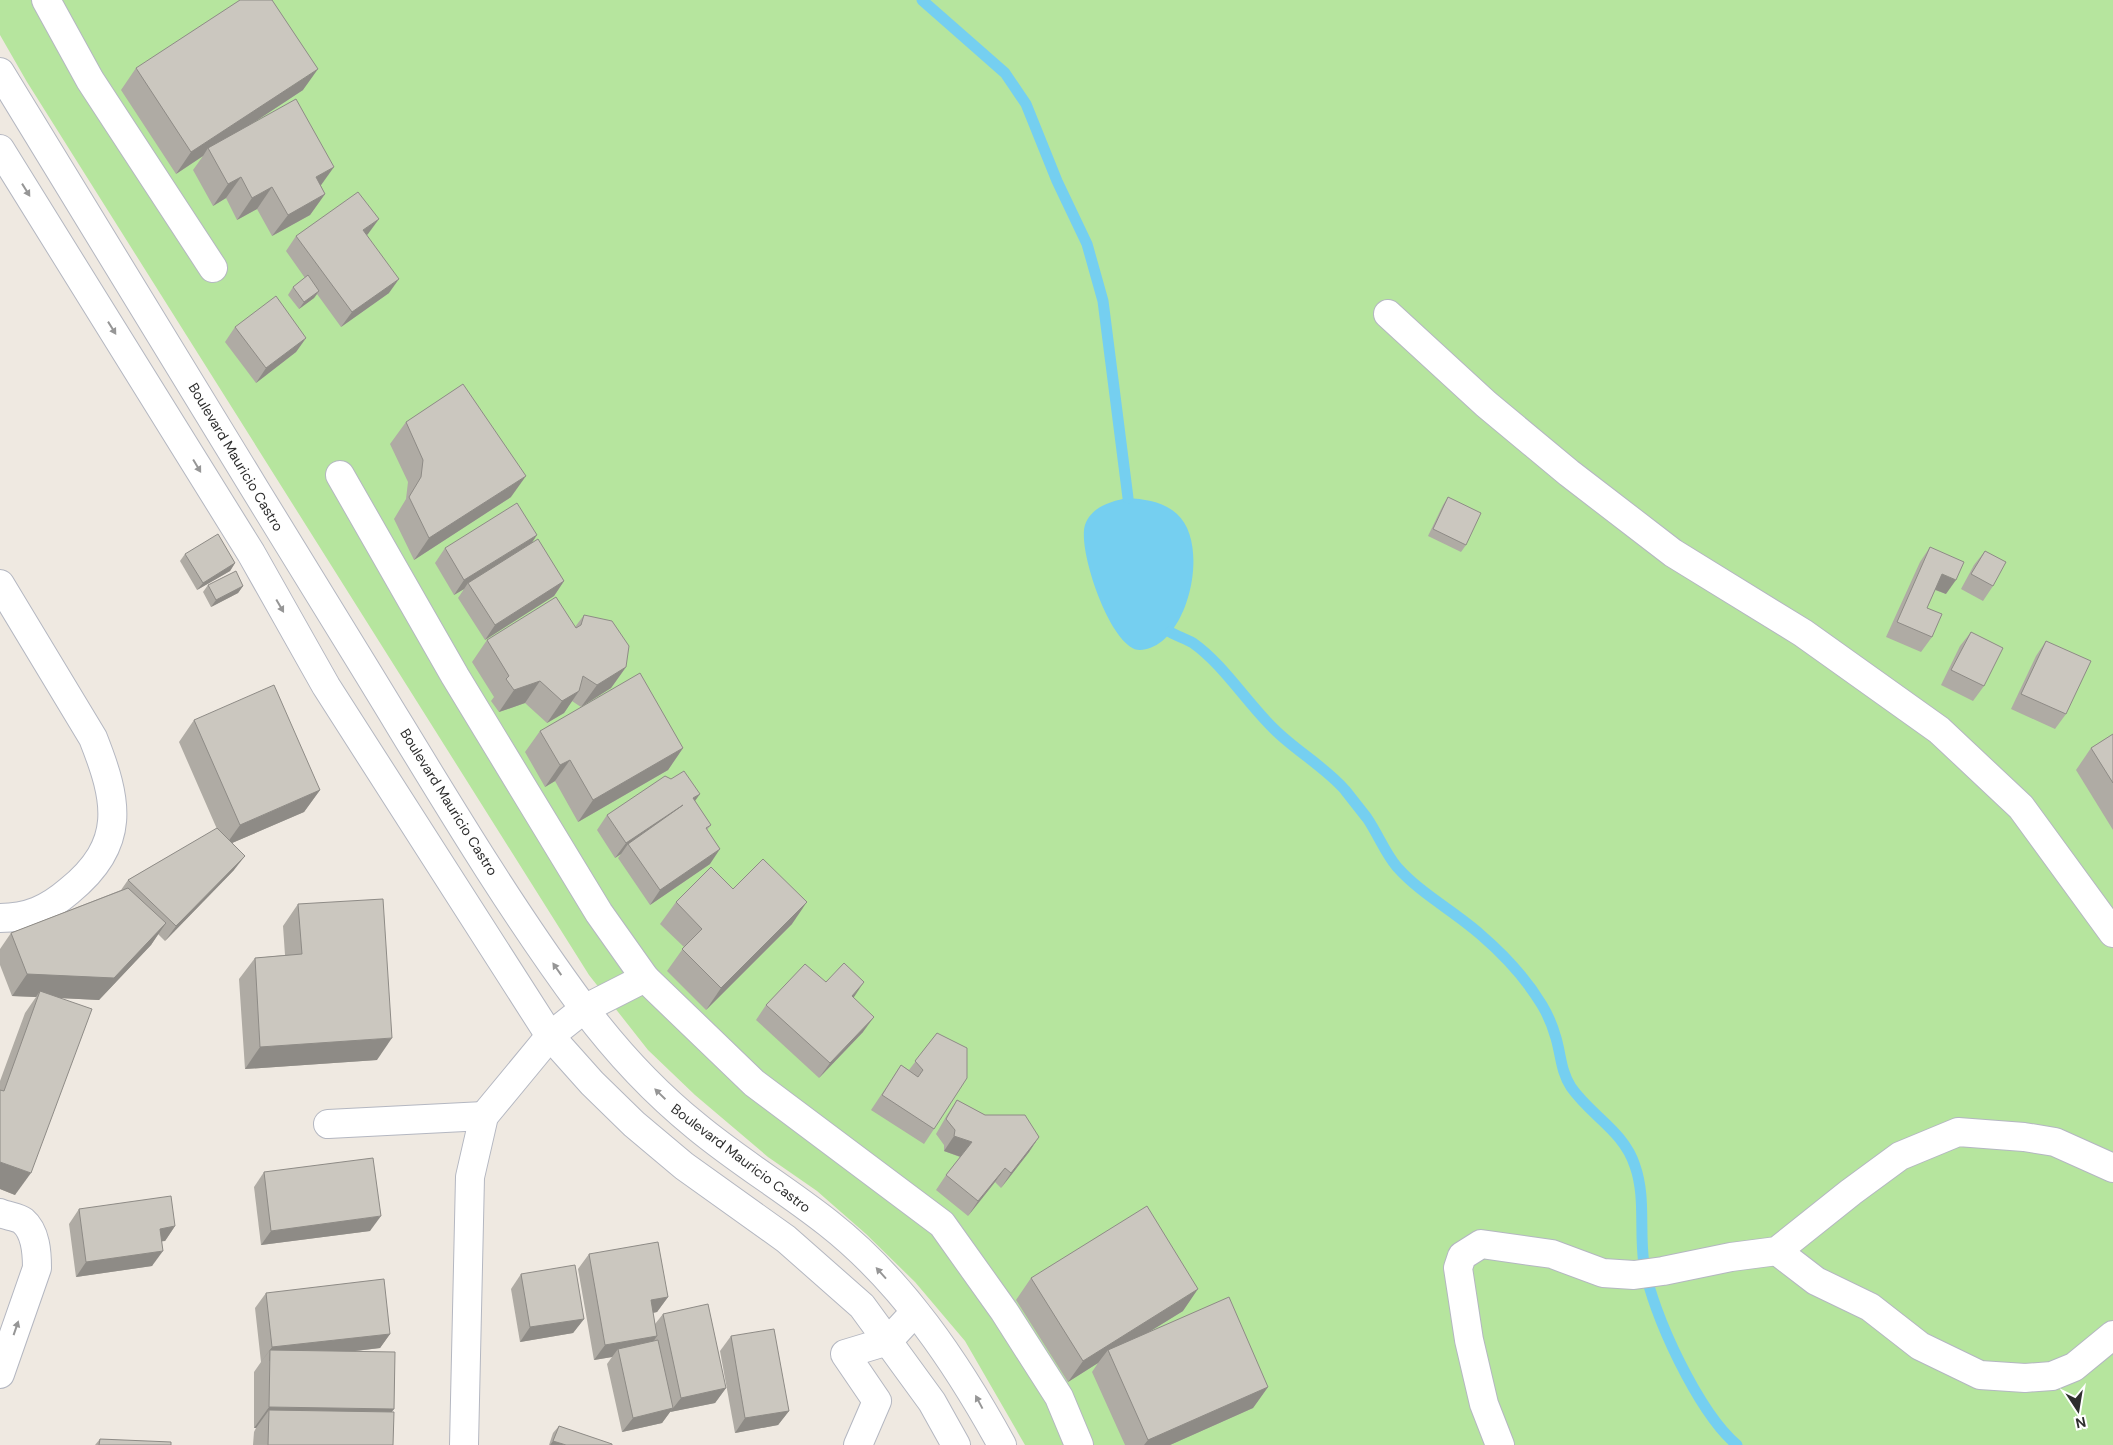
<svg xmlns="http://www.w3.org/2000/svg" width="2113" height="1445" font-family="'DM Sans',sans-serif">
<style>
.green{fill:#b6e59e}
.water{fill:#75cff0}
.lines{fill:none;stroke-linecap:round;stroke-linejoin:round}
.stream{stroke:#75cff0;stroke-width:11}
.minor-casing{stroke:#b4b7c1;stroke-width:30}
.minor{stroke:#fff;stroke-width:28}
.wall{fill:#afaba4}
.shaded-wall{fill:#8e8b86}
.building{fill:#cbc7bf;stroke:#8e8b86}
.oneway{fill:#969696}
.labels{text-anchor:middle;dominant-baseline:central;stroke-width:4;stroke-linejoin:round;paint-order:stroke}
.street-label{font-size:14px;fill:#2e2e2e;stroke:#fff}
</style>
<rect width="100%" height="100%" fill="#efe9e1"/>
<polygon class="green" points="0,0 2113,0 2113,1445 1025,1445 965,1341 915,1282 866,1234 817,1191 768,1157 695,1095 648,1050 589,975 27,82 0,35"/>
<path class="water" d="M1128,498C1145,499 1164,502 1177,514C1212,545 1187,649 1140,650C1111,650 1077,549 1085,525C1091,507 1111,501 1128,498Z"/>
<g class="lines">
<g class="stream">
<polyline points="922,0 1005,73 1026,104 1057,181 1087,244 1103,301 1128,498"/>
<path d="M1170,632C1177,636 1186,639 1193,643C1223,664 1247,703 1274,729C1296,751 1325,767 1345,790C1352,799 1360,809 1367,818C1378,834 1385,853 1397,867C1421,894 1454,911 1481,935C1503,954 1527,980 1542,1005C1548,1015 1553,1027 1556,1038C1561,1055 1561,1072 1571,1087C1591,1116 1624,1131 1635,1166C1646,1197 1639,1232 1644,1264C1652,1314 1699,1413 1737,1445"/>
</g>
<g class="minor-casing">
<g id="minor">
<polyline points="46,0 90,80 213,268"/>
<path d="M0,72C118,265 236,459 355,652C429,772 500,895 583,1007C616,1051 654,1092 696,1126C738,1161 785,1189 828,1223C902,1281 957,1363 1002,1445"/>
<polyline points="0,149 251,553 326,686 550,1036 592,1083 634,1124 684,1166 786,1239 862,1306 932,1402 956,1445"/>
<polyline points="1388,314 1486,404 1569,473 1673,553 1803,633 1939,730 2021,807 2113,933"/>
<polyline points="340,475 455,676 599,913 645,978 754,1083 942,1224 1004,1311 1059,1397 1079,1445"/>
<path d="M0,584L93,738C118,801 127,844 69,891C48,909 28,918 0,918"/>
<polyline points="328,1124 484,1116"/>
<path d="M0,1213C7,1216 18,1217 23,1221C36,1232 37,1253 37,1268L0,1374"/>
<polyline points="1777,1251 1816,1281 1870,1307 1920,1346 1980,1375 2025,1378 2052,1376 2074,1367 2113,1335"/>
<polyline points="464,1445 470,1177 484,1116 550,1036 584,1009 645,978"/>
<polyline points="858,1445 877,1401 845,1354 888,1341 915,1312"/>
<polyline points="1500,1445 1484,1404 1469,1340 1458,1268 1462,1256 1481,1244 1552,1254 1603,1273 1634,1275 1663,1271 1731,1257 1777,1251 1851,1192 1900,1156 1958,1132 2024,1137 2055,1142 2113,1168"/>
</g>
</g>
<use href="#minor" class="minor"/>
</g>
<g class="wall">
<polygon points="136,68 303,90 253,123 321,186 325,194 310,215 272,236 257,209 237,220 226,198 213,206 193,170 203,156 176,174 121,90"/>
<polygon points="368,234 367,235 389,293 341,327 317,294 314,298 299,309 288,295 293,287 305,278 286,251 296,236"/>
<polygon points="235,327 306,338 296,352 256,383 225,342"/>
<polygon points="406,422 511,497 414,560 394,519 406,499 408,482 390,444"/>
<polygon points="1448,497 1466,545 1461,552 1428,536 1443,505"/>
<polygon points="537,535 531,543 564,581 554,596 485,640 458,598 464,589 454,595 435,563 445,548"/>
<polygon points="1930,547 1946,594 1935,590 1927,608 1932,637 1921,652 1886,637 1920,562"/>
<polygon points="1985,551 1993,586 1983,601 1961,589 1974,565"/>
<polygon points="185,554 235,563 230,571 197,590 180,561"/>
<polygon points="208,585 243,586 238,593 211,607 203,592"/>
<polygon points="584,615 626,667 611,688 581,707 572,701 564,713 547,723 525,703 499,712 491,701 494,697 472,662 487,640 575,627"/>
<polygon points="1971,632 1984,686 1973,701 1941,685 1960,646"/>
<polygon points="2046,641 2066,714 2055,729 2011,709 2036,656"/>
<polygon points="194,720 320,790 304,812 232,843 234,870 165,941 158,934 151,945 99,1000 61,998 15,1195 0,1189 0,1081 25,1013 36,997 12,996 0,965 0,949 11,933 121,890 128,880 217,829 179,742"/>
<polygon points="540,731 683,748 668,770 578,822 555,781 545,787 525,752"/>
<polygon points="2113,734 2113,830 2076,770 2091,748"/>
<polygon points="695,801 711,825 707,830 710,864 650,905 618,858 621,854 615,858 597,830 607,815"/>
<polygon points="733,889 792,924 706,1010 667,971 684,947 660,924 676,902"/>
<polygon points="298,904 377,1060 245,1069 239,979 255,958 285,955 283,926"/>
<polygon points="826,982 853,998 863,1032 819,1078 756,1020 766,1005"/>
<polygon points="937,1033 934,1129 924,1144 871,1110 901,1065 909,1070"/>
<polygon points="957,1100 985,1115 1039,1137 1029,1152 1001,1188 995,1182 968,1216 936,1190 946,1175 960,1157 944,1151 944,1145 936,1134 947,1115"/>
<polygon points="264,1172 370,1231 261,1245 254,1187"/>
<polygon points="79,1209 175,1226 165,1241 162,1241 152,1266 76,1277 69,1224"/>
<polygon points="589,1254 668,1297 657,1312 653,1313 655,1324 663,1314 726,1388 715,1403 670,1412 662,1423 622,1432 607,1364 612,1357 594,1360 578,1269"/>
<polygon points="521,1274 584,1319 573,1333 520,1342 511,1289"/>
<polygon points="1031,1278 1183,1311 1149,1332 1268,1387 1253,1408 1170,1445 1125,1445 1092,1372 1098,1363 1068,1382 1016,1300"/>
<polygon points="266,1293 390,1334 380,1348 356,1351 391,1412 393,1445 253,1445 254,1432 256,1428 254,1428 254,1372 261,1362 255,1308"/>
<polygon points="731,1336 789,1411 778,1425 735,1433 720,1351"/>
<polygon points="559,1426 612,1445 549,1445 553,1433"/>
<polygon points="100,1439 171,1445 95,1445"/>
</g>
<g class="shaded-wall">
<polygon points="318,69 303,90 210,151 208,148 203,156 176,174 191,152"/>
<polygon points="334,167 319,188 316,177"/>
<polygon points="241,177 226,198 213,206 228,184"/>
<polygon points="272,187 257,209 237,220 252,198"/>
<polygon points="325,194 310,215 272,236 288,215"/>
<polygon points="379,219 368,234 353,245 363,230"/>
<polygon points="399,279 389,293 341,327 352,312"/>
<polygon points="319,291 314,298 299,309 304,302"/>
<polygon points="306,338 296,352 256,383 266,368"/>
<polygon points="526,476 511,497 414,560 429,538"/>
<polygon points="537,535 527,550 468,583 464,589 454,595 464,580"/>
<polygon points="235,563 230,571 197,590 203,583"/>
<polygon points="1942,574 1956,580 1946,594 1931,588"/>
<polygon points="564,581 554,596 485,640 495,625"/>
<polygon points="243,586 238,593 211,607 216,600"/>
<polygon points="626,667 611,688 581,707 597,685"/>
<polygon points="540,681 525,703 499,712 514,690"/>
<polygon points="579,691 564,713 547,723 562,701"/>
<polygon points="683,748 668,770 578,822 593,800"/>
<polygon points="570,760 555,781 545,787 560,765"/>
<polygon points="320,790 304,812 225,846 240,825"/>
<polygon points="700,794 690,808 693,798"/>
<polygon points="683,805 628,844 621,854 615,858 626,843"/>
<polygon points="720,849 710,864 650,905 660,890"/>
<polygon points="245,856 234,870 165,941 176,926"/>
<polygon points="807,902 792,924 706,1010 721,988"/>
<polygon points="166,923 151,945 99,1000 38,997 40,991 36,997 12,996 27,974"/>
<polygon points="864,982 854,997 841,1011 852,996"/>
<polygon points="874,1017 863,1032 819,1078 830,1063"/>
<polygon points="392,1038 377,1060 245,1069 260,1047"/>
<polygon points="954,1136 972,1142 961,1157 944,1151"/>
<polygon points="1039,1137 1029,1152 1001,1188 1011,1173"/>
<polygon points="0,1162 31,1173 15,1195 0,1189"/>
<polygon points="1005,1168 995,1182 968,1216 978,1201"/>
<polygon points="381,1216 370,1231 261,1245 271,1231"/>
<polygon points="175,1226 165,1241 149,1243 160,1229"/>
<polygon points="163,1251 152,1266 76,1277 86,1262"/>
<polygon points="1198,1289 1183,1311 1110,1356 1108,1350 1098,1363 1068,1382 1083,1361"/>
<polygon points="668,1297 657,1312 640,1315 651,1300"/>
<polygon points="584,1319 573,1333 520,1342 530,1327"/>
<polygon points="390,1334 380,1348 269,1361 270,1350 261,1362 272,1347"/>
<polygon points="657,1336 647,1351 618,1349 612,1357 594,1360 605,1345"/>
<polygon points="1268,1387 1253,1408 1170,1445 1144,1445 1148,1440"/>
<polygon points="726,1388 715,1403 670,1412 681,1398"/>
<polygon points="269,1407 394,1409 378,1431 269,1410 256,1428 254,1428"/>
<polygon points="673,1408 662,1423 622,1432 633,1418"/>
<polygon points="789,1411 778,1425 735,1433 745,1418"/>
<polygon points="553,1441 566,1445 550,1445"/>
</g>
<g class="building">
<polygon points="240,0 272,0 318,69 191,152 136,68"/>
<polygon points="296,99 334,167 316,177 325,194 288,215 272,187 252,198 241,177 228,184 208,148"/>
<polygon points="358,192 379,219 363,230 399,279 352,312 296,236"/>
<polygon points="308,275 319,291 304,302 293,287"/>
<polygon points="276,296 306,338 266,368 235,327"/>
<polygon points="463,384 526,476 429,538 409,497 421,477 423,460 406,422"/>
<polygon points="1448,497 1481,513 1466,545 1433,529"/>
<polygon points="517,503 537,535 464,580 445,548"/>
<polygon points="218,534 235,563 203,583 185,554"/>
<polygon points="538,539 564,581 495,625 468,583"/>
<polygon points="1930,547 1964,562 1956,580 1942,574 1927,608 1942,614 1932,637 1897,622"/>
<polygon points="1985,551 2006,562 1993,586 1971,574"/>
<polygon points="236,571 243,586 216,600 208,585"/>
<polygon points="556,597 576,628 581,625 584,615 612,621 629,646 626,667 597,685 583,676 579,691 562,701 540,681 514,690 506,679 509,676 487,640"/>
<polygon points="1971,632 2003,648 1984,686 1951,670"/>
<polygon points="2046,641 2091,661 2066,714 2021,694"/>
<polygon points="640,673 683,748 593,800 570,760 560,765 540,731"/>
<polygon points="274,685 320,790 240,825 194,720"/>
<polygon points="2113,734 2113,783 2091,748"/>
<polygon points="684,771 700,794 693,798 711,825 706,828 720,849 660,890 628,844 683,805 626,843 607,815 665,776 671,779"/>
<polygon points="217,828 245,856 176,926 128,880"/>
<polygon points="763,859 807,902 721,988 682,949 702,929 676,902 711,867 733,889"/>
<polygon points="128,888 166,923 114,978 27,974 11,933"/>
<polygon points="383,899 392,1038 260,1047 255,958 302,954 298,904"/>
<polygon points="844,963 864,982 852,996 874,1017 830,1063 766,1005 805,964 826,982"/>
<polygon points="40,991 92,1009 31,1173 0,1162 0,1090 4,1091"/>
<polygon points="937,1033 967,1048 967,1078 934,1129 882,1095 901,1065 918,1077 923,1070 915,1061"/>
<polygon points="957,1100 985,1115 1025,1115 1039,1137 1011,1173 1005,1168 978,1201 946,1175 972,1142 954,1136 955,1130 946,1119"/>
<polygon points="373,1158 381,1216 271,1231 264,1172"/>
<polygon points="171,1196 175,1226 160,1229 163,1251 86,1262 79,1209"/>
<polygon points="1147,1206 1198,1289 1083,1361 1031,1278"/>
<polygon points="658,1242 668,1297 651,1300 657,1336 605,1345 589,1254"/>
<polygon points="575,1265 584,1319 530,1327 521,1274"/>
<polygon points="384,1279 390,1334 272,1347 266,1293"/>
<polygon points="1229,1297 1268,1387 1148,1440 1108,1350"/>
<polygon points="708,1304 726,1388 681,1398 663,1314"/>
<polygon points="774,1329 789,1411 745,1418 731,1336"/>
<polygon points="658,1340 673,1408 633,1418 618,1349"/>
<polygon points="270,1350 395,1352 394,1409 269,1407"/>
<polygon points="269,1410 394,1412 393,1445 268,1445"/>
<polygon points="559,1426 612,1444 612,1445 566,1445 553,1441"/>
<polygon points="100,1439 171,1442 171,1445 99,1445"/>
</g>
<defs><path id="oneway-solid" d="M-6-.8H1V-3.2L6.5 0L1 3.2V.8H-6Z" transform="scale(1.25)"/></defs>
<g class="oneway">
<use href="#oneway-solid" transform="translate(26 190) rotate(58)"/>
<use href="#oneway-solid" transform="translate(112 328) rotate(58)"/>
<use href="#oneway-solid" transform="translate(197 466) rotate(59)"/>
<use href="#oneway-solid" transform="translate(280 606) rotate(60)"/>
<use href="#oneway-solid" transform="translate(557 969) rotate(-125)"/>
<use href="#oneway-solid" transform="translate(660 1094) rotate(-136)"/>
<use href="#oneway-solid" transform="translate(881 1273) rotate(-132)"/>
<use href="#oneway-solid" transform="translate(16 1328) rotate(-71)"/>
<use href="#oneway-solid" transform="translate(979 1402) rotate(-118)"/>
</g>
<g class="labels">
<g class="street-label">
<text transform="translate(236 457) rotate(59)">Boulevard Mauricio Castro</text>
<text transform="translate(449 802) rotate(58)">Boulevard Mauricio Castro</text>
<text transform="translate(741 1158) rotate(37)">Boulevard Mauricio Castro</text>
</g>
</g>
<g transform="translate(2078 1410) rotate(168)" stroke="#ffffff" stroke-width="4" paint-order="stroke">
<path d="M0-4L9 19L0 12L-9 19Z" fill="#2e2e2e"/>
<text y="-8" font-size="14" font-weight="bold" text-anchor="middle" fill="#2e2e2e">N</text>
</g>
</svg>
